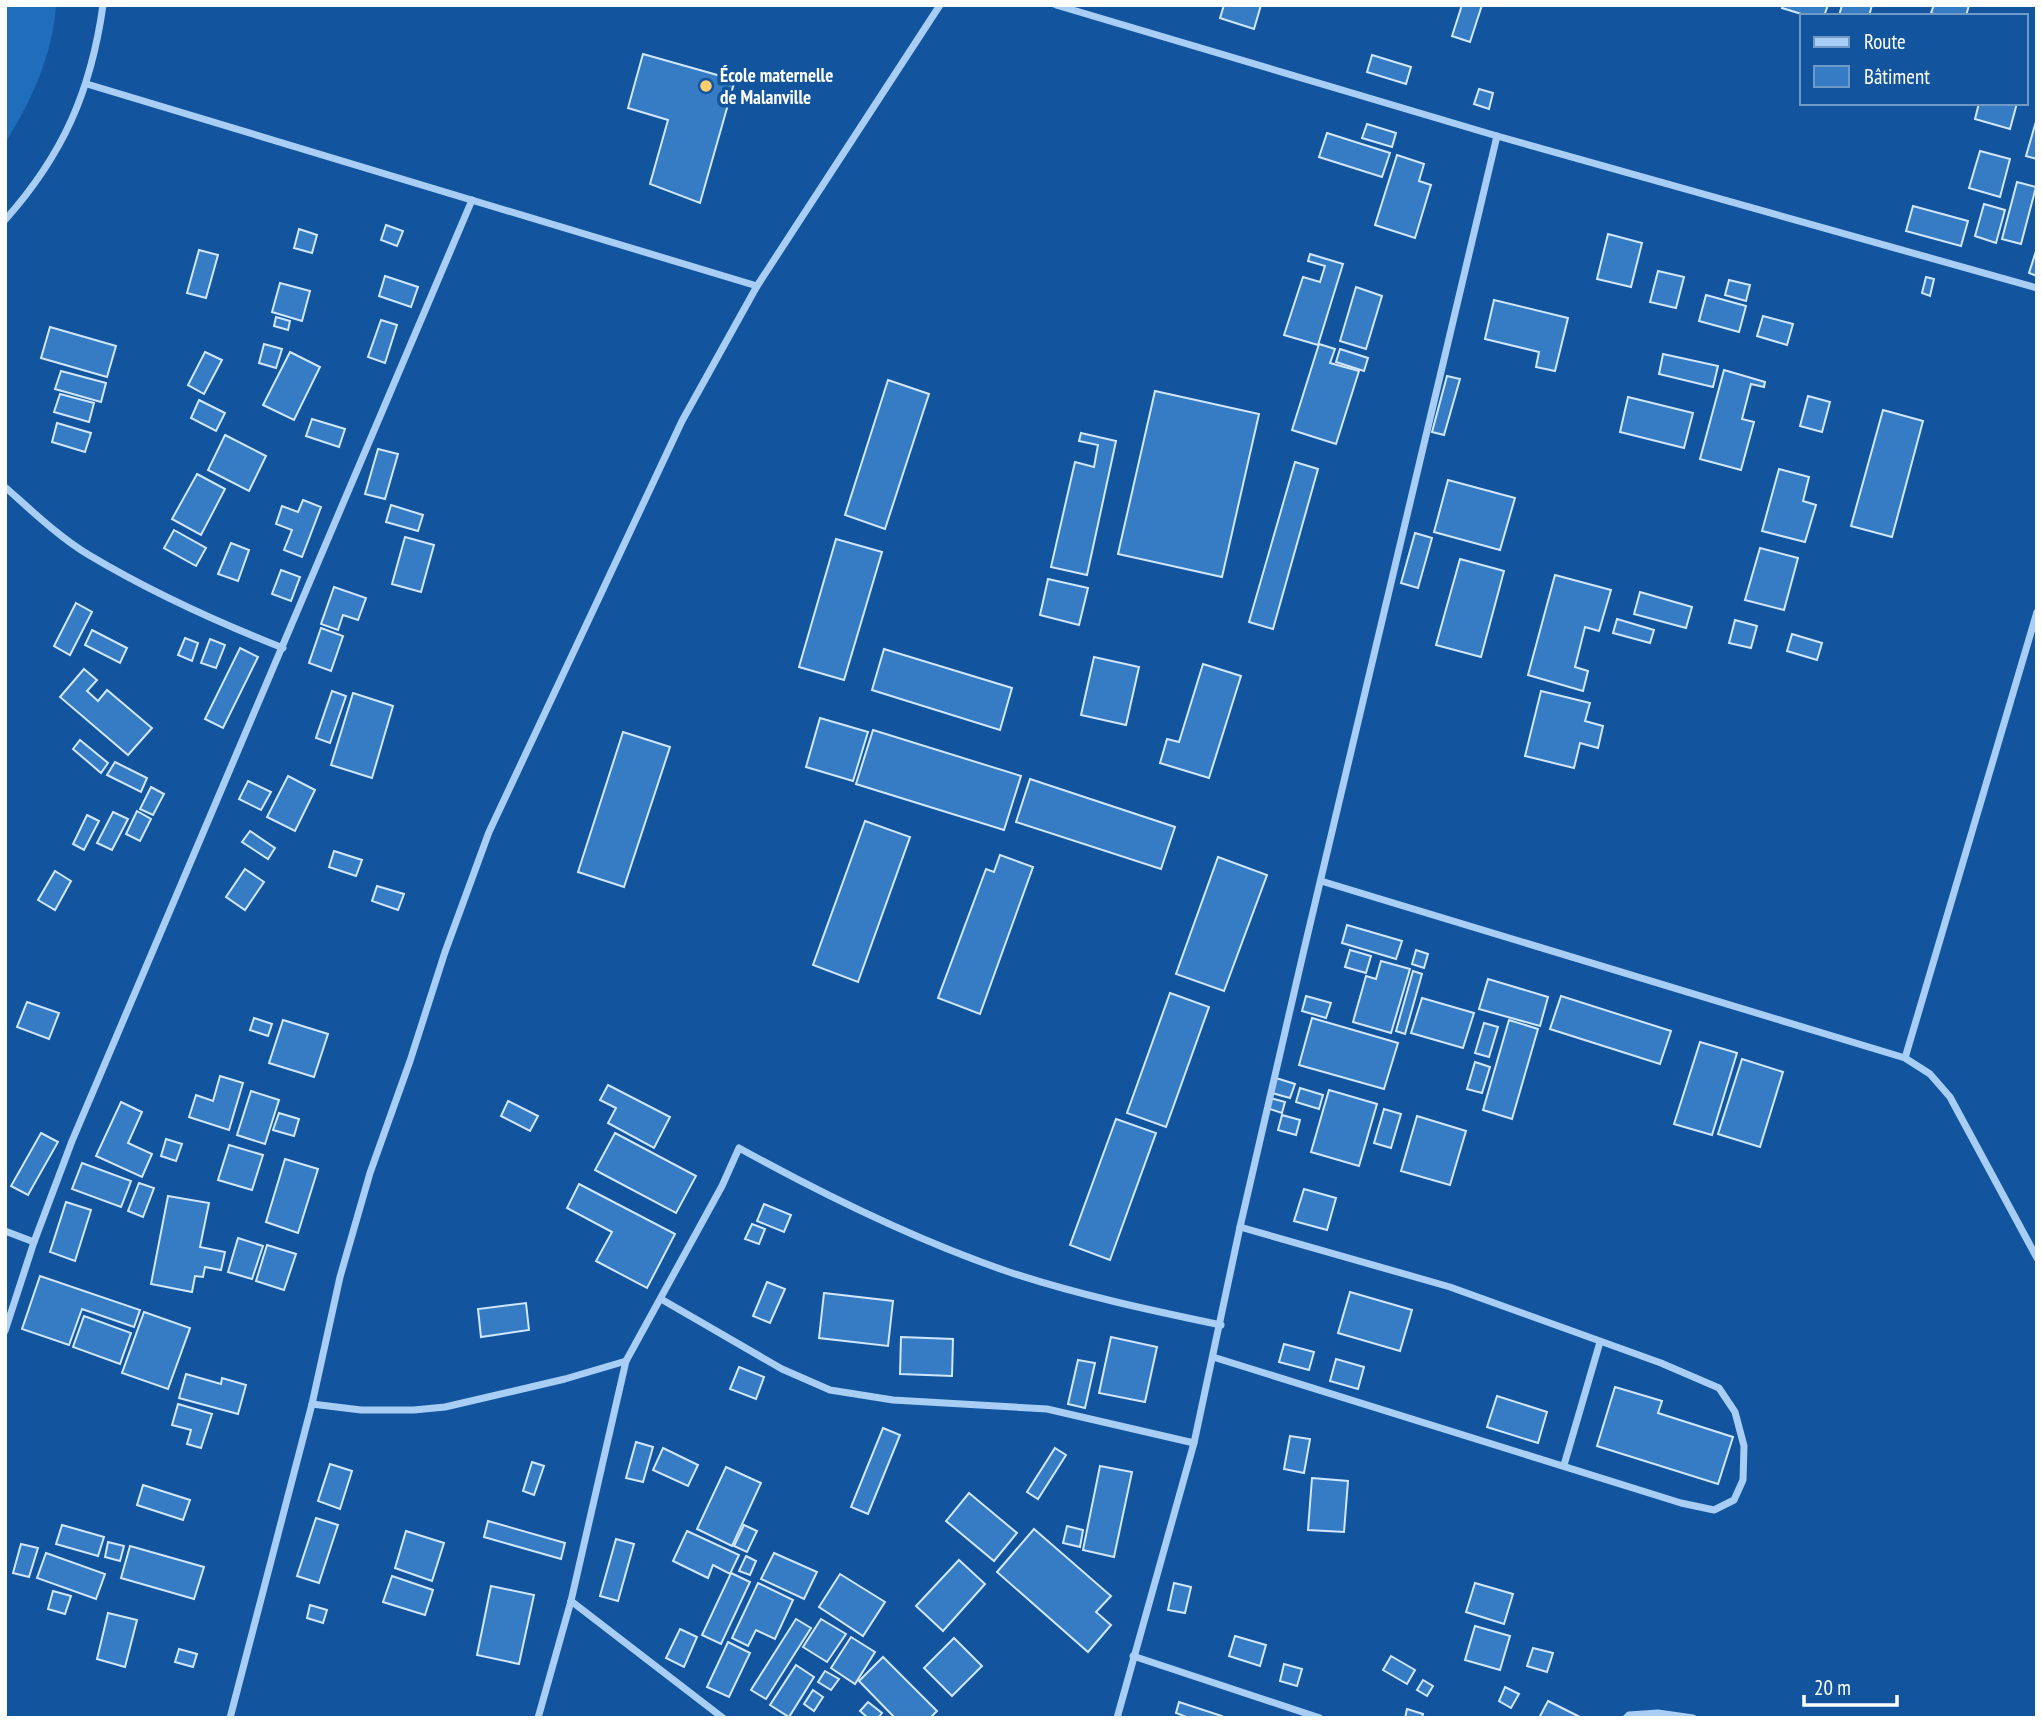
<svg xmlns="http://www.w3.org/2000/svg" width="2042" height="1723" font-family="'PT Sans Narrow',sans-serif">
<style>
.green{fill:#206dbc}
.building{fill:#357cc4;stroke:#d1e7fe;stroke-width:2}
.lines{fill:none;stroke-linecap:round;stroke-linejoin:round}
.street{stroke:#a8cef5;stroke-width:7}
.poi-dot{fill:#ffce6c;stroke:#12559e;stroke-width:2.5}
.labels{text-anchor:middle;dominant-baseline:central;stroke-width:7;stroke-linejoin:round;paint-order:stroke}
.poi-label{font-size:19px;font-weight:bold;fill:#fff;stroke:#12559e;text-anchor:start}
</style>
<rect width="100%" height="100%" fill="#12559e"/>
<path class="green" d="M5,5H56C53,54 31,102 5,143Z"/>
<g class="building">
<polygon points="1224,5 1261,5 1254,29 1220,18"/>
<polygon points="1462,5 1482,5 1470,42 1452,36"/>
<polygon points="1783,5 1828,5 1824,16 1808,16 1782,8"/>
<polygon points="1842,5 1872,5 1869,16 1839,16"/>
<polygon points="1934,5 1969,5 1966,16 1939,16 1931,13"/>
<polygon points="643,54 735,80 700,203 650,184 668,120 628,108"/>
<polygon points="1372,55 1411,67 1406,84 1367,72"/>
<polygon points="1479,89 1493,93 1489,109 1474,104"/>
<polygon points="1979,103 2017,103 2010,129 1975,119"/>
<polygon points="2037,118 2037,159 2026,156"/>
<polygon points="1367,124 1396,133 1392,147 1362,138"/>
<polygon points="1327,133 1390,153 1382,177 1319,157"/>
<polygon points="1980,151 2010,159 2000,197 1969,188"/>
<polygon points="1397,155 1424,164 1419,181 1431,185 1415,238 1375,225"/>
<polygon points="2017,182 2036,187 2021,244 2002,239"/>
<polygon points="1984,204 2005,210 1996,243 1975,236"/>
<polygon points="1913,206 1968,221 1961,246 1906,231"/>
<polygon points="386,225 403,231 397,246 381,240"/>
<polygon points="299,229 317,235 312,253 294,248"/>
<polygon points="1608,234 1642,243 1631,287 1597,279"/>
<polygon points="2037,248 2037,276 2029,273"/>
<polygon points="199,250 218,255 206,298 187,293"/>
<polygon points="1310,254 1343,264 1318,345 1284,335 1303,277 1320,282 1325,266 1308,261"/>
<polygon points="1658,271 1684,277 1676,308 1650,302"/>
<polygon points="385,276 418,287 411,307 379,296"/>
<polygon points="1926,277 1934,279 1930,296 1922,293"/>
<polygon points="1729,280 1750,285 1746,301 1725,295"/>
<polygon points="280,283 310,291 302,321 272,312"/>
<polygon points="1356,287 1382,296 1366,349 1340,341"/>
<polygon points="1706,295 1746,306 1739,332 1699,321"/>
<polygon points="1494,300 1568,318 1555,371 1536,367 1539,352 1485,339"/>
<polygon points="1763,316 1793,324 1787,345 1757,336"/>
<polygon points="276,317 290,321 288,330 274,326"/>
<polygon points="381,320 397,325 385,363 368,357"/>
<polygon points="50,327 116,346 107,377 41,358"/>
<polygon points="264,344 282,349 276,368 259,363"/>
<polygon points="1319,344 1335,349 1330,363 1359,371 1336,444 1292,430"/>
<polygon points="1340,349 1368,358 1364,371 1336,362"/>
<polygon points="205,352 222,360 204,394 188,385"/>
<polygon points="290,352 320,367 294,420 263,405"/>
<polygon points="1663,354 1718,366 1713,387 1659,374"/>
<polygon points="1724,370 1765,382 1764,387 1751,384 1742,419 1754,422 1741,470 1700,459"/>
<polygon points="61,371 106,383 101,402 55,389"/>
<polygon points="1447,376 1460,379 1444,435 1432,432"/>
<polygon points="888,380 929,394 885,529 845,515"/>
<polygon points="1155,391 1259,414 1222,577 1118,554"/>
<polygon points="60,394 94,403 89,422 54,412"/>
<polygon points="1808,396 1830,402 1822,432 1800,426"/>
<polygon points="1628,397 1693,413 1684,448 1620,432"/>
<polygon points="199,400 225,413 216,431 191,418"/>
<polygon points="1883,410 1923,421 1892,537 1851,526"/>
<polygon points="312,419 345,429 339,447 306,436"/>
<polygon points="57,423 91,433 85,452 52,442"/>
<polygon points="1081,433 1116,441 1087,575 1051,567 1075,462 1094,467 1098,445 1079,441"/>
<polygon points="225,435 266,456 249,491 208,470"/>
<polygon points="378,449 398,454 385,499 365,494"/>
<polygon points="1295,462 1318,469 1273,629 1249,622"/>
<polygon points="1779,469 1809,477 1803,501 1816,505 1805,542 1762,531"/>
<polygon points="197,474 225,489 201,535 172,519"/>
<polygon points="1448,480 1515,498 1500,550 1434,532"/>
<polygon points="303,500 321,507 302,557 284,550 292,530 276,524 282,506 298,512"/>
<polygon points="391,505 423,515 418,531 386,522"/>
<polygon points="174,530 206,548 196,566 164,548"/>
<polygon points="1415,533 1432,538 1418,588 1401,583"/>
<polygon points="405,537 434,545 421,592 392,584"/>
<polygon points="836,539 882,552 844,680 799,667"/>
<polygon points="231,543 249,550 238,581 218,574"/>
<polygon points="1760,548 1798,558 1784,610 1745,600"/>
<polygon points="1460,559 1504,571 1481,657 1436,645"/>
<polygon points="281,570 300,577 291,601 272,594"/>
<polygon points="1555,575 1611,590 1599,631 1585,627 1575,667 1588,671 1583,691 1528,675"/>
<polygon points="1048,579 1088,588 1079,625 1040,615"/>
<polygon points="334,587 366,598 358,620 343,615 338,630 321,624"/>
<polygon points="1640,592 1692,607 1686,628 1634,614"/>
<polygon points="76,603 92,612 70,655 54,646"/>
<polygon points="1617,619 1654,630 1650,643 1613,633"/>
<polygon points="1735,620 1757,626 1751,648 1729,643"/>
<polygon points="321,628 343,636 331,671 309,663"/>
<polygon points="92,630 127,648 120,663 85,645"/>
<polygon points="1792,634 1822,643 1817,660 1787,651"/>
<polygon points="185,638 198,643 192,661 178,655"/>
<polygon points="210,639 225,645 216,668 201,663"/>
<polygon points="240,648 258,657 223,728 205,719"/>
<polygon points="884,649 1012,688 1000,730 872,690"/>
<polygon points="1094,657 1139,667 1126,725 1081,715"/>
<polygon points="1203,664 1241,676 1209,778 1160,763 1167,739 1179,742"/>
<polygon points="84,669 97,680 87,691 98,701 107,690 152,728 128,755 60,697"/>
<polygon points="332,691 346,696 330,743 316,738"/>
<polygon points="1541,691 1590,703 1585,721 1603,726 1598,748 1580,743 1574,768 1525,756"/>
<polygon points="353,693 393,706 372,778 331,765"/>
<polygon points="820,718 868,732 853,781 806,767"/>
<polygon points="873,730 1021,776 1004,830 856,784"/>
<polygon points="623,732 670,747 624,887 578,872"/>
<polygon points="80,740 108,763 101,773 73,749"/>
<polygon points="115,762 147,778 141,792 107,775"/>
<polygon points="288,776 315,790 295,831 267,817"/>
<polygon points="1030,779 1175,827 1161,869 1016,822"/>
<polygon points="248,781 271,792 261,810 239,799"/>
<polygon points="151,787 164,794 153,815 140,809"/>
<polygon points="137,811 151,819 140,841 126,834"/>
<polygon points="113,812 128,819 112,850 97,843"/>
<polygon points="87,815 99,821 84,850 73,844"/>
<polygon points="865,821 910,837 858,982 813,965"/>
<polygon points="250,831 275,848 268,859 242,842"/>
<polygon points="334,851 362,860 356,876 329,867"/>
<polygon points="1000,855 1033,867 980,1014 938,998 986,869 994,872"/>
<polygon points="1218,857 1267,875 1224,991 1176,974"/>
<polygon points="245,869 264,882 245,910 226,897"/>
<polygon points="55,871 71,881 55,910 38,900"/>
<polygon points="377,886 404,894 398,910 372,901"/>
<polygon points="1347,925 1402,941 1396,959 1342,943"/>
<polygon points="1350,950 1371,956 1366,973 1345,967"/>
<polygon points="1416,950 1428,954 1424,968 1412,964"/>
<polygon points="1381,961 1410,969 1391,1033 1353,1022 1366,976 1376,979"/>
<polygon points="1413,971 1422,974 1405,1034 1396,1031"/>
<polygon points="1488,979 1548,997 1540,1026 1479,1009"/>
<polygon points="1170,993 1209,1007 1166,1127 1127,1113"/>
<polygon points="1306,996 1331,1003 1326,1018 1302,1011"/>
<polygon points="1561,996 1671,1031 1660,1064 1550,1029"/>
<polygon points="1422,998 1474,1013 1463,1048 1411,1033"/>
<polygon points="27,1002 59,1013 49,1039 17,1027"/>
<polygon points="254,1018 272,1024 268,1036 250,1030"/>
<polygon points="1312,1018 1398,1043 1384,1089 1299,1065"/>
<polygon points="283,1020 328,1034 314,1077 269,1063"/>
<polygon points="1509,1020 1538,1029 1512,1119 1483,1110"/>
<polygon points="1484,1023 1498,1027 1489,1057 1475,1053"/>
<polygon points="1700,1042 1737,1053 1712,1135 1674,1124"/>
<polygon points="1742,1059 1783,1072 1760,1147 1718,1134"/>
<polygon points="1475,1062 1490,1067 1482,1093 1467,1089"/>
<polygon points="220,1076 243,1083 229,1130 189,1117 196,1095 213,1101"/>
<polygon points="1276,1078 1295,1084 1290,1098 1272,1093"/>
<polygon points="608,1085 670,1117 654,1148 608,1123 616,1108 600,1100"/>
<polygon points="1300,1088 1323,1095 1319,1109 1296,1102"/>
<polygon points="1329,1090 1377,1104 1359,1166 1311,1152"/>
<polygon points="251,1091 279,1100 265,1144 237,1135"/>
<polygon points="1270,1098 1285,1102 1282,1113 1267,1108"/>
<polygon points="508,1101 538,1116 530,1131 501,1116"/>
<polygon points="121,1102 142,1112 128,1143 152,1154 142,1177 96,1156"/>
<polygon points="1384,1109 1401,1114 1391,1148 1374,1143"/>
<polygon points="279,1113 299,1119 294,1136 273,1130"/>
<polygon points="1282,1115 1300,1120 1296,1135 1278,1130"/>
<polygon points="1417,1116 1466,1131 1450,1185 1401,1171"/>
<polygon points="1116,1119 1156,1133 1110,1260 1070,1245"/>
<polygon points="41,1133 58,1142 28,1195 11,1186"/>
<polygon points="615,1133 696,1176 676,1213 595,1170"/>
<polygon points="166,1139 182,1144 176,1161 161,1156"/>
<polygon points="229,1145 263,1155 252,1190 218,1180"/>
<polygon points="285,1159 318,1169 298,1233 266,1222"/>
<polygon points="82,1163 131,1181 121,1207 72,1189"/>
<polygon points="139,1183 154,1188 143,1217 128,1211"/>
<polygon points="579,1184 675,1234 647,1288 596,1261 612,1232 567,1208"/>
<polygon points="1304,1189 1336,1198 1327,1230 1294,1221"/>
<polygon points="168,1196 209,1203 200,1247 225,1252 221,1270 205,1267 203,1277 195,1276 192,1292 151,1284"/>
<polygon points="66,1202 91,1210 75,1261 50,1252"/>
<polygon points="764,1204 791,1215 784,1232 757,1221"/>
<polygon points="752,1224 765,1229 759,1244 745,1239"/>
<polygon points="238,1238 263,1246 252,1279 228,1272"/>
<polygon points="267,1245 296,1254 284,1290 256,1281"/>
<polygon points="40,1276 140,1310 134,1327 82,1309 69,1345 22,1329"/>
<polygon points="767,1282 785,1289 770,1323 753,1316"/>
<polygon points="1350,1292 1412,1310 1400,1351 1338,1333"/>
<polygon points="824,1293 893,1301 888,1346 819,1338"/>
<polygon points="526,1303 529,1330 481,1337 478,1309"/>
<polygon points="144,1312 190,1328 168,1389 122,1373"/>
<polygon points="84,1316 131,1333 120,1364 73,1347"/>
<polygon points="901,1337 953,1339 952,1376 900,1374"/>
<polygon points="1111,1337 1157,1347 1145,1402 1099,1393"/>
<polygon points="1284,1344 1314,1352 1309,1370 1279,1362"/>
<polygon points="1336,1359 1364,1367 1358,1389 1330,1381"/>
<polygon points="1078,1360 1095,1363 1085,1408 1068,1404"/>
<polygon points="739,1367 764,1377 756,1399 730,1389"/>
<polygon points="186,1374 221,1384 222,1378 246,1385 238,1414 179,1398"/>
<polygon points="1615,1387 1662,1401 1658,1413 1733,1437 1718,1484 1597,1446"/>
<polygon points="1497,1396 1547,1412 1538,1443 1487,1427"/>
<polygon points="178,1404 212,1414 201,1448 187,1444 191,1430 172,1425"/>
<polygon points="883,1428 900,1435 868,1514 851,1507"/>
<polygon points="1290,1436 1310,1439 1304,1473 1284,1469"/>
<polygon points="636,1442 653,1447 643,1482 626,1478"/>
<polygon points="663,1448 698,1465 688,1486 653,1470"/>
<polygon points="1055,1448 1066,1455 1038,1499 1027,1492"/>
<polygon points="532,1462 544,1466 534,1495 523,1491"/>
<polygon points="330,1464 352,1471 340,1509 318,1501"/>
<polygon points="1100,1466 1132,1472 1114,1557 1083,1550"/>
<polygon points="726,1467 761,1483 732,1546 697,1529"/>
<polygon points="1312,1478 1348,1481 1344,1532 1308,1530"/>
<polygon points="143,1485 190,1500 183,1520 137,1505"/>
<polygon points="969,1493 1017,1533 994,1561 946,1521"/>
<polygon points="316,1518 338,1525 319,1583 297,1576"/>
<polygon points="488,1521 565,1543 561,1559 484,1537"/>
<polygon points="62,1525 104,1537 98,1556 56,1544"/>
<polygon points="744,1525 757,1531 747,1552 734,1546"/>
<polygon points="1067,1526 1083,1530 1080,1547 1063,1543"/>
<polygon points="1034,1529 1111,1596 1096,1612 1111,1625 1088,1652 997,1572"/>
<polygon points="406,1531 444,1543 432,1581 395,1568"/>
<polygon points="687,1531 739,1555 730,1574 713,1565 708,1578 673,1561"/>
<polygon points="616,1539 634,1544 618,1601 600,1596"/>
<polygon points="108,1542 124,1546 120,1561 105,1557"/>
<polygon points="21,1544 38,1548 29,1577 13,1573"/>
<polygon points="130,1546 204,1567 194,1599 121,1578"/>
<polygon points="46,1553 105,1574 96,1599 37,1578"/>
<polygon points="774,1553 817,1572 804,1599 761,1579"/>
<polygon points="746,1556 756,1561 750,1575 739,1571"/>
<polygon points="959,1560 985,1584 943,1631 916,1606"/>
<polygon points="731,1573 750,1582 721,1644 702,1635"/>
<polygon points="840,1574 885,1602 863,1636 819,1607"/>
<polygon points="392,1576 433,1590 425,1615 383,1602"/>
<polygon points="758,1583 793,1600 775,1639 756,1630 748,1646 732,1638"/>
<polygon points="1174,1583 1191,1587 1185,1613 1168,1610"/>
<polygon points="1475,1583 1513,1594 1504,1624 1466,1612"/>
<polygon points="491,1586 534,1595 519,1664 477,1655"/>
<polygon points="53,1591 71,1596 65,1614 48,1609"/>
<polygon points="310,1605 327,1610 323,1623 307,1618"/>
<polygon points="108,1613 137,1620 125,1667 97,1659"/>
<polygon points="796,1619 811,1628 766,1699 751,1690"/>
<polygon points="821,1619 846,1634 827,1662 803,1647"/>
<polygon points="1475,1626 1510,1636 1500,1670 1465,1660"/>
<polygon points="680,1629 697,1637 684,1667 666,1658"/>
<polygon points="1235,1636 1266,1645 1260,1666 1229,1656"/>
<polygon points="851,1637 875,1652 855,1684 831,1668"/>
<polygon points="954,1638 982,1666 952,1696 924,1668"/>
<polygon points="728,1642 750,1653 729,1697 707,1687"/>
<polygon points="1533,1648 1553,1653 1547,1672 1527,1666"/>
<polygon points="179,1649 197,1654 193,1667 175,1662"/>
<polygon points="1391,1656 1415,1670 1407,1684 1383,1670"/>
<polygon points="883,1657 937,1711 930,1718 895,1718 859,1681"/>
<polygon points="1284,1664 1302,1669 1297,1686 1280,1681"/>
<polygon points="796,1665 814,1677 789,1717 770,1705"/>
<polygon points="825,1671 839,1679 831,1690 818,1682"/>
<polygon points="1423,1680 1433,1686 1427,1696 1417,1690"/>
<polygon points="1505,1687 1519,1694 1511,1708 1499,1701"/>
<polygon points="813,1690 823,1697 814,1711 804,1704"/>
<polygon points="1548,1701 1582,1718 1539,1718"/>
<polygon points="868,1702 882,1713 878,1718 868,1718 860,1711"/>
<polygon points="1179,1702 1222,1716 1221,1718 1189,1718 1176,1713"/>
<polygon points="1407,1709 1423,1714 1422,1718 1405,1718"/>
</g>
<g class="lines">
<g class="street">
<polyline points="1056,5 1497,136 2037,288"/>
<polyline points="87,84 757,286"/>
<path d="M5,220C63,155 91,91 103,5"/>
<path d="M5,487C32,511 59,537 89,555C151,592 217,622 283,648"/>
<polyline points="1321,881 1905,1058 1930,1074 1950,1097 2037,1258"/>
<polyline points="1905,1058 2037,612"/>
<polyline points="5,1231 34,1242"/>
<polyline points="661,1299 782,1369 830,1390 893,1400 1047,1409 1194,1443"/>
<polyline points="5,1331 34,1242 72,1141 472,200"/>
<polyline points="1213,1357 1681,1503 1714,1510 1734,1500 1743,1480 1744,1446 1735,1412 1719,1388 1661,1363 1450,1287 1240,1227"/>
<polyline points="312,1404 361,1410 414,1410 445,1407 565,1379 626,1361"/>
<polyline points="1564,1465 1600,1342"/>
<polyline points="571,1601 723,1718"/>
<polyline points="1133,1656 1320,1718"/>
<polyline points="230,1718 312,1404 340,1277 370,1173 410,1061 445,952 489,832 682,421 757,286 940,5"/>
<path d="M538,1718L571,1601L626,1361L722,1186L739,1148C826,1196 915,1240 1009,1272C1079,1295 1149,1310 1221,1325"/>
<polyline points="1117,1718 1194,1443 1240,1227 1303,954 1497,136"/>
<polyline points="1626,1718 1629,1715 1658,1713 1693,1718"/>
</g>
</g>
<circle class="poi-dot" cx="706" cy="86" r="7"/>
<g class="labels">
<g class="poi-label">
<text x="720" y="75">École maternelle<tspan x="720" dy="22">de Malanville</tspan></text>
</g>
</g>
<rect width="2042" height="1723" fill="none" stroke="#ffffff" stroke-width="14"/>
<rect x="1800" y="14" width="228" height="91" fill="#12559e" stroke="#7199c5" stroke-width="2"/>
<rect x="1814" y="37" width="35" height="10" fill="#a8cef5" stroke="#7199c5" stroke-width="2"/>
<text x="1864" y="49" font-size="21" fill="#ffffff">Route</text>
<rect x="1814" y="66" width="35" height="21" fill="#357cc4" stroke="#7199c5" stroke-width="2"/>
<text x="1864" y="84" font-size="21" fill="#ffffff">Bâtiment</text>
<path d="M1804 1695v10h93v-10" fill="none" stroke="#ffffff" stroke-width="3.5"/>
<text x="1814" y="1695" font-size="21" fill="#ffffff" stroke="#12559e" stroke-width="5" paint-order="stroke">20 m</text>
</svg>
